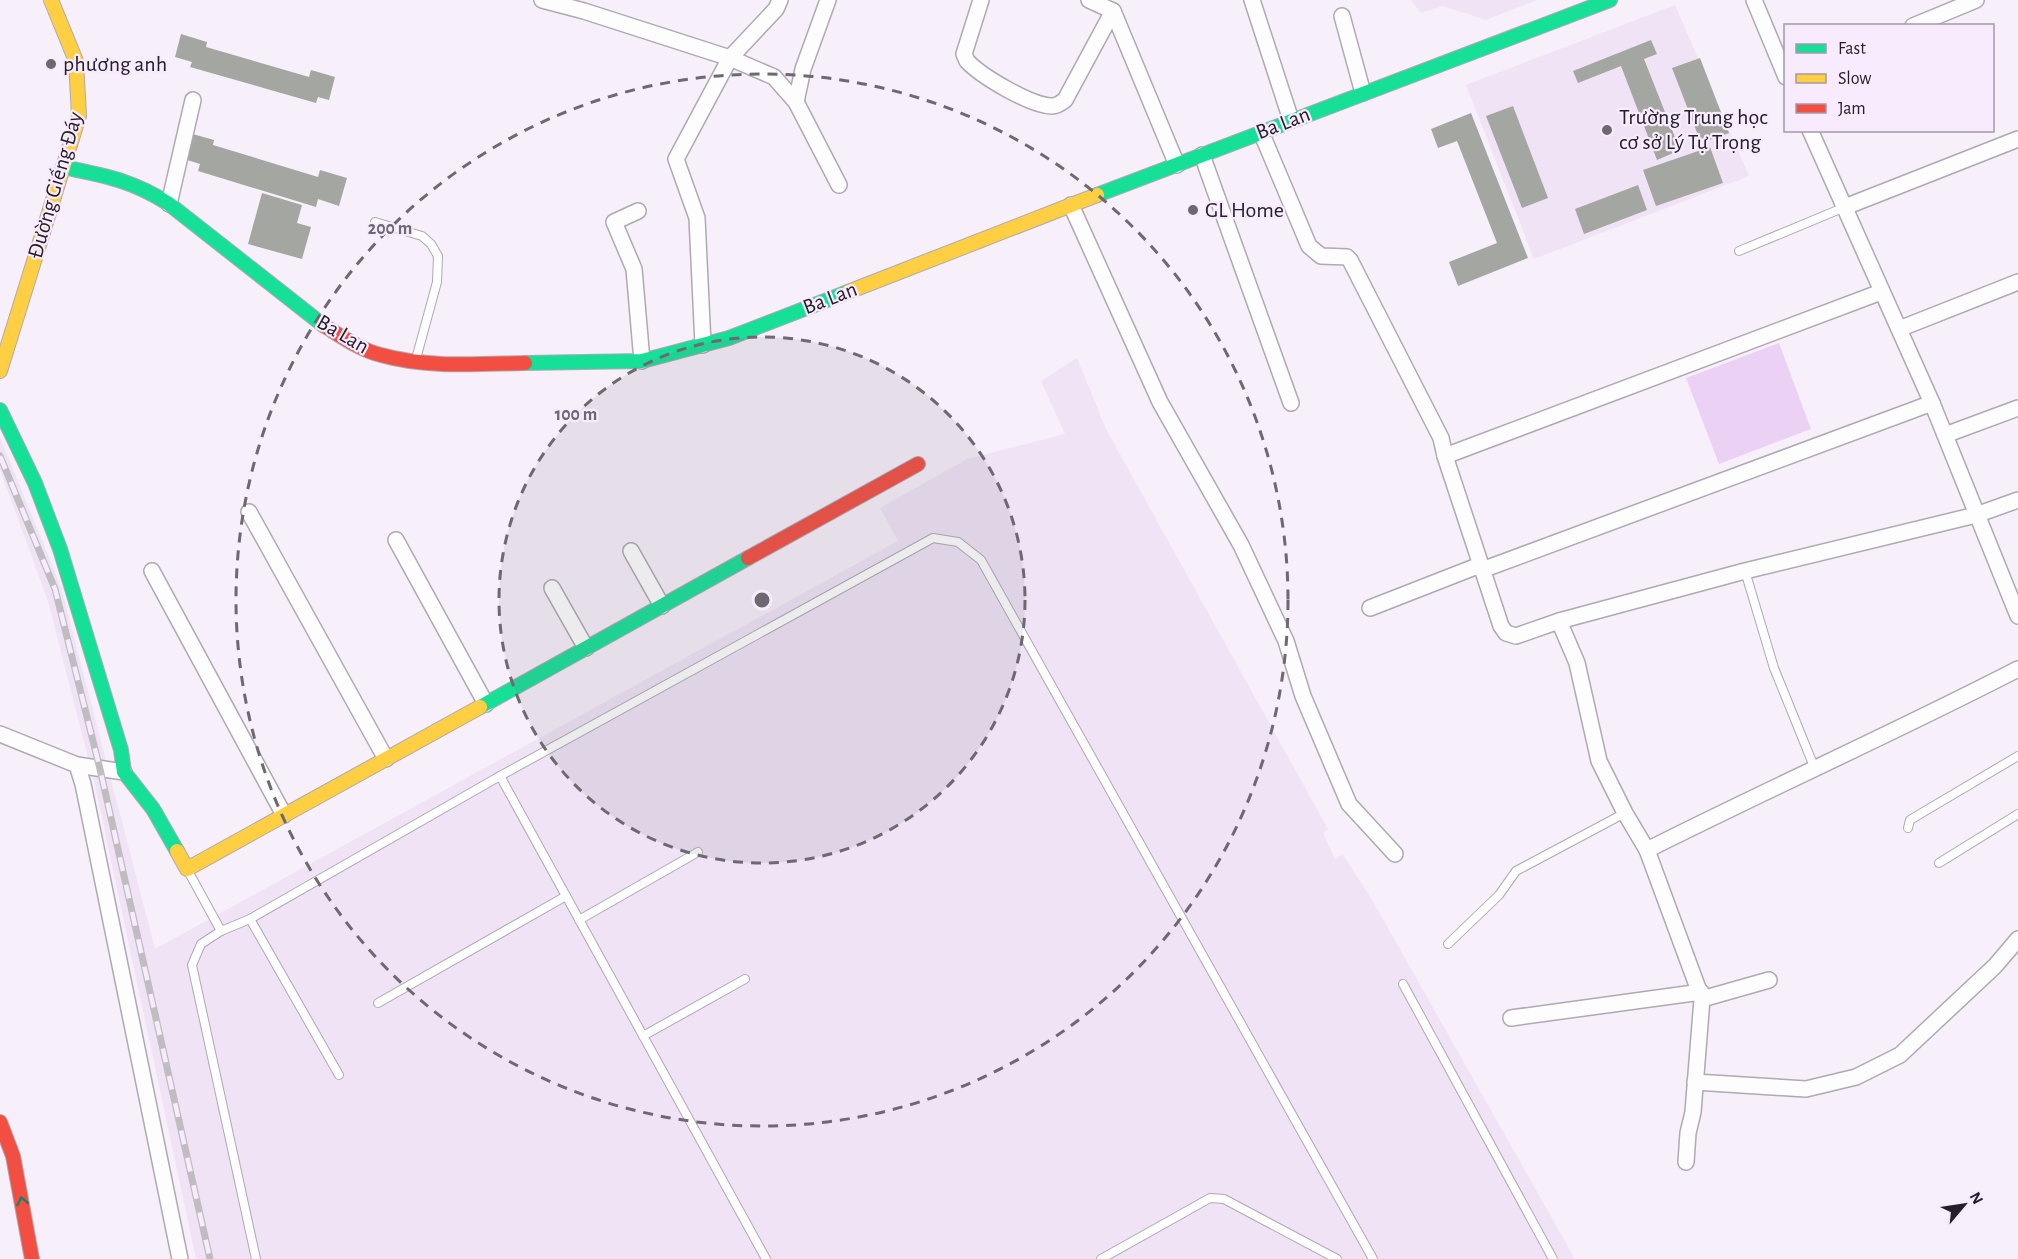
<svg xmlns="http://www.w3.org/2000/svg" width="2018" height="1259" font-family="'Alegreya Sans',sans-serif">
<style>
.built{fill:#f0e3f5}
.green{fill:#ebd2f4}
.building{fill:#a4a6a1}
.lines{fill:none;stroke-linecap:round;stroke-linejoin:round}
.lane-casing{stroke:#afa9b1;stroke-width:10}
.street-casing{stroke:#afa9b1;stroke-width:18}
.fast-casing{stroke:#afa9b1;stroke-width:16}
.slow-casing{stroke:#afa9b1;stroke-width:16}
.jam-casing{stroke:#afa9b1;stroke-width:16}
.lane{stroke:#fefdfe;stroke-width:8}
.street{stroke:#fefdfe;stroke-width:15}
.fast{stroke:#16e098;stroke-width:14}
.slow{stroke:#ffcf43;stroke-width:14}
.jam{stroke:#f24e42;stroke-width:14}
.rail-casing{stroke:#bfbdc0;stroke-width:7}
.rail{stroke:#f8ebfe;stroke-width:4.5;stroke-dasharray:14;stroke-linecap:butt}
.oneway{stroke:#1e8060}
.ring{fill:none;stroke:#6e6871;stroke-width:3;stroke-dasharray:10 8}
.poi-dot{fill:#6e6871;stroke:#f8ebfe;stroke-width:2}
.labels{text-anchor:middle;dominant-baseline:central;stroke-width:4.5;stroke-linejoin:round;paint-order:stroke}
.poi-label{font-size:22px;fill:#252027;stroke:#f8ebfe;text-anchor:start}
.street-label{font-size:22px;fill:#252027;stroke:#f8ebfe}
.centre{fill:#6e6871;stroke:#f8ebfe;stroke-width:3}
.ring-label{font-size:18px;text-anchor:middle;font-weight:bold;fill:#6e6871;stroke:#f8ebfe;stroke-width:4.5;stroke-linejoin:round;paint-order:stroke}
</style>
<rect width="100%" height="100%" fill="#f7effa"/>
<g class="built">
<polygon points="1411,0 1537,0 1486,20 1443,6 1421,13"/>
<polygon points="1675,5 1749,176 1534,259 1466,85"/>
<polygon points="1077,358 1106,429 1328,829 1323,833 1335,859 1343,855 1371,898 1575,1259 196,1259 94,781 48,601 0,470 0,437 61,587 155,949 898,541 880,508 967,459 1065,434 1041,381"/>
</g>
<polygon class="green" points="1779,343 1811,429 1719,464 1686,378"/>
<g class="building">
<polygon points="181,34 207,42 206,47 309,77 311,70 335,77 329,100 318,97 316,103 190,67 192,62 175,57"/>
<polygon points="1651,40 1657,54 1644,59 1680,150 1657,160 1621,66 1578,83 1573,71"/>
<polygon points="1700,58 1729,133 1701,143 1672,68"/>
<polygon points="1513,106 1548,198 1522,208 1486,116"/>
<polygon points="1471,113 1528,258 1458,286 1449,262 1497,243 1457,141 1438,148 1431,129"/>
<polygon points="189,133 214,140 213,145 318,177 320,170 347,178 339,206 318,199 316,207 198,171 200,164 181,158"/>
<polygon points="1710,147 1723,183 1656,206 1643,170"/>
<polygon points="1638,185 1647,210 1584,234 1575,209"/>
<polygon points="262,193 302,205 297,223 311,227 302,259 248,244"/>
</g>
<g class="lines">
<g class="lane-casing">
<g id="lane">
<polyline points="375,222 422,236 431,244 438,256 437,282 416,359"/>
<polyline points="1739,251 1845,207"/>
<polyline points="1745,571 1774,668 1815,769"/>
<polyline points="500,776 766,1259"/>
<polyline points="1908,828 1910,820 1920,814 2018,756"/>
<polyline points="1939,863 2018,814"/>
<polyline points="187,869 221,931"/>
<polyline points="250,919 339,1075"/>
<polyline points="579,920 698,852"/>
<polyline points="1448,944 1499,895 1516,871 1625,813"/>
<polyline points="1403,984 1553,1259"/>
<polyline points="378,1003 566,896"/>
<polyline points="643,1036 745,979"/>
<polyline points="256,1259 192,965 201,944 221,931 250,919 500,776 933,538 958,542 981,560 1373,1259"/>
<polyline points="1101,1259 1210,1198 1224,1199 1337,1259"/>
</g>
</g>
<g class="street-casing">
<g id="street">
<polyline points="542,0 584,11 730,58 774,77 796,102 839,185"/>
<path d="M981,0L964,54L967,61C981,76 1031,106 1052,106C1057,106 1061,103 1065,100L1113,11"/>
<polyline points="1089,0 1113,11 1177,165"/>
<polyline points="1252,0 1291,120"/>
<polyline points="1754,0 1786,77"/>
<polyline points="1342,16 1363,93"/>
<polyline points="1913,26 1976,0"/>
<polyline points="796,102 803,69 828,0"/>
<polyline points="1810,130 1932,403 2018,616"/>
<polyline points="1261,132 1309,246 1321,256 1347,257 1350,260 1441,438 1445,456 1501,626 1506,633 1516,636 1559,621 1577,663 1599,761 1625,813 1647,850 1702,999 1769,980"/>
<polyline points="1202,155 1291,403"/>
<polyline points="169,204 193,100"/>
<polyline points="1071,205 1160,402 1241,545 1286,641 1303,696 1349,804 1395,854"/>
<polyline points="1845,207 2018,139"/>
<polyline points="638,211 614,222 634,269 642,361"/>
<polyline points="1899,329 2018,282"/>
<polyline points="703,345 697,218 676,159 730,58 776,9 780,0"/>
<polyline points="1945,435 2018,408"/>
<polyline points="1445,456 1881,292"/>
<polyline points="249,512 386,759"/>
<polyline points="396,540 486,704"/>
<polyline points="631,551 662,606"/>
<polyline points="1482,570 1932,403"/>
<polyline points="152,571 284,815"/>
<polyline points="552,588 586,648"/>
<polyline points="1370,608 1480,565"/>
<polyline points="1559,621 1745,571 1976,515 2018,500"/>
<polyline points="0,734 77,765 124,772"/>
<polyline points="77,765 83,784 180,1259"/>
<path d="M1647,850C1770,788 1896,732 2018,669"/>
<polyline points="1511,1018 1701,992"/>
<polyline points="1695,1082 1806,1089 1856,1077 1900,1055 1995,966 2018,939"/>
<polyline points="1686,1162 1688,1133 1693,1112 1702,999"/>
</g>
</g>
<g class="fast-casing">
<g id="fast">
<path d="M63,167C105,176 132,180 169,204L323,325"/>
<polyline points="1097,195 1610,0"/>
<polyline points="525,363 642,361 729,338 848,292"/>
<polyline points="0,410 35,483 60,549 121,750 124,772 153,809 177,851"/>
<polyline points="480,707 748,558"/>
</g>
</g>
<g class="slow-casing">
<g id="slow">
<polyline points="848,292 1097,195"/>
<polyline points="0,371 79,116 76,61 51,0"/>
<polyline points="177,851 187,869 480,707"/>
</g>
</g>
<g class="jam-casing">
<g id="jam">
<path d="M323,325C341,336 360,350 381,355C427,368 477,364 525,363"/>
<polyline points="748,558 918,464"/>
<polyline points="0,1122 13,1156 32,1259"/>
</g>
</g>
<use href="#lane" class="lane"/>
<use href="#street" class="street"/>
<use href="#fast" class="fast"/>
<use href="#slow" class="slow"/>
<use href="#jam" class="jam"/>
<g class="rail-casing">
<polyline id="rail" points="0,456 55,589 100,769 210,1259"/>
</g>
<use href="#rail" class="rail"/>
</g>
<defs><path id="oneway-chevron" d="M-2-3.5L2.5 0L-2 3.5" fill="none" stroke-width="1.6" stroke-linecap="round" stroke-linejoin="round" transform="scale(1.5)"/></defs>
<use class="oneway" href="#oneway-chevron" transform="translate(22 1201) rotate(-101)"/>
<circle cx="762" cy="600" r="263" fill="#6e6871" fill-opacity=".12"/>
<g class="ring">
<circle cx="762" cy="600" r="263"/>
<circle cx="762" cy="600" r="526"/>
</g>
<g class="poi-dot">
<circle cx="51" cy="64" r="6"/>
<circle cx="1607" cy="130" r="6"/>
<circle cx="1193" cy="210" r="6"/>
</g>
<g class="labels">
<g class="poi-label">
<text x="63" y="64">phương anh</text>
<text x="1619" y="117">Trường Trung học<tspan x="1619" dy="25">cơ sở Lý Tự Trọng</tspan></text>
<text x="1205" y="210">GL Home</text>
</g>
<g class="street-label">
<text transform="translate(1283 123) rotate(-21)">Ba Lan</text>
<text transform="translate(55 185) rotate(-74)">Đường Giếng Đáy</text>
<text transform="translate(830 298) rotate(-21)">Ba Lan</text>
<text transform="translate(343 334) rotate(30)">Ba Lan</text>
</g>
</g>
<circle cx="762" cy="600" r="9" class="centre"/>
<g class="ring-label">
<text x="390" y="234">200 m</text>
<text x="576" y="420">100 m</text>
</g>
<rect x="1784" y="24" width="210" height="108" fill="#f8ebfe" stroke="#a49aa8" stroke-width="1.5"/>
<rect x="1796" y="44" width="30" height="9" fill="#16e098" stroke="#a49aa8" stroke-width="1.5"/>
<text x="1838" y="54" font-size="18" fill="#252027">Fast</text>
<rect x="1796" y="74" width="30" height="9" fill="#ffcf43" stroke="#a49aa8" stroke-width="1.5"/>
<text x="1838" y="84" font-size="18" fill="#252027">Slow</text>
<rect x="1796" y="104" width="30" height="9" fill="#f24e42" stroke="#a49aa8" stroke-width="1.5"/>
<text x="1838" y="114" font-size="18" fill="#252027">Jam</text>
<g transform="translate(1964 1205) rotate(61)" stroke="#f8ebfe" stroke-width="4.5" paint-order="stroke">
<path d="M0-4.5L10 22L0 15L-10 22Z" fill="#252027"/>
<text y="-9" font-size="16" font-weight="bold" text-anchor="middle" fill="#252027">N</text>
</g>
</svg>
